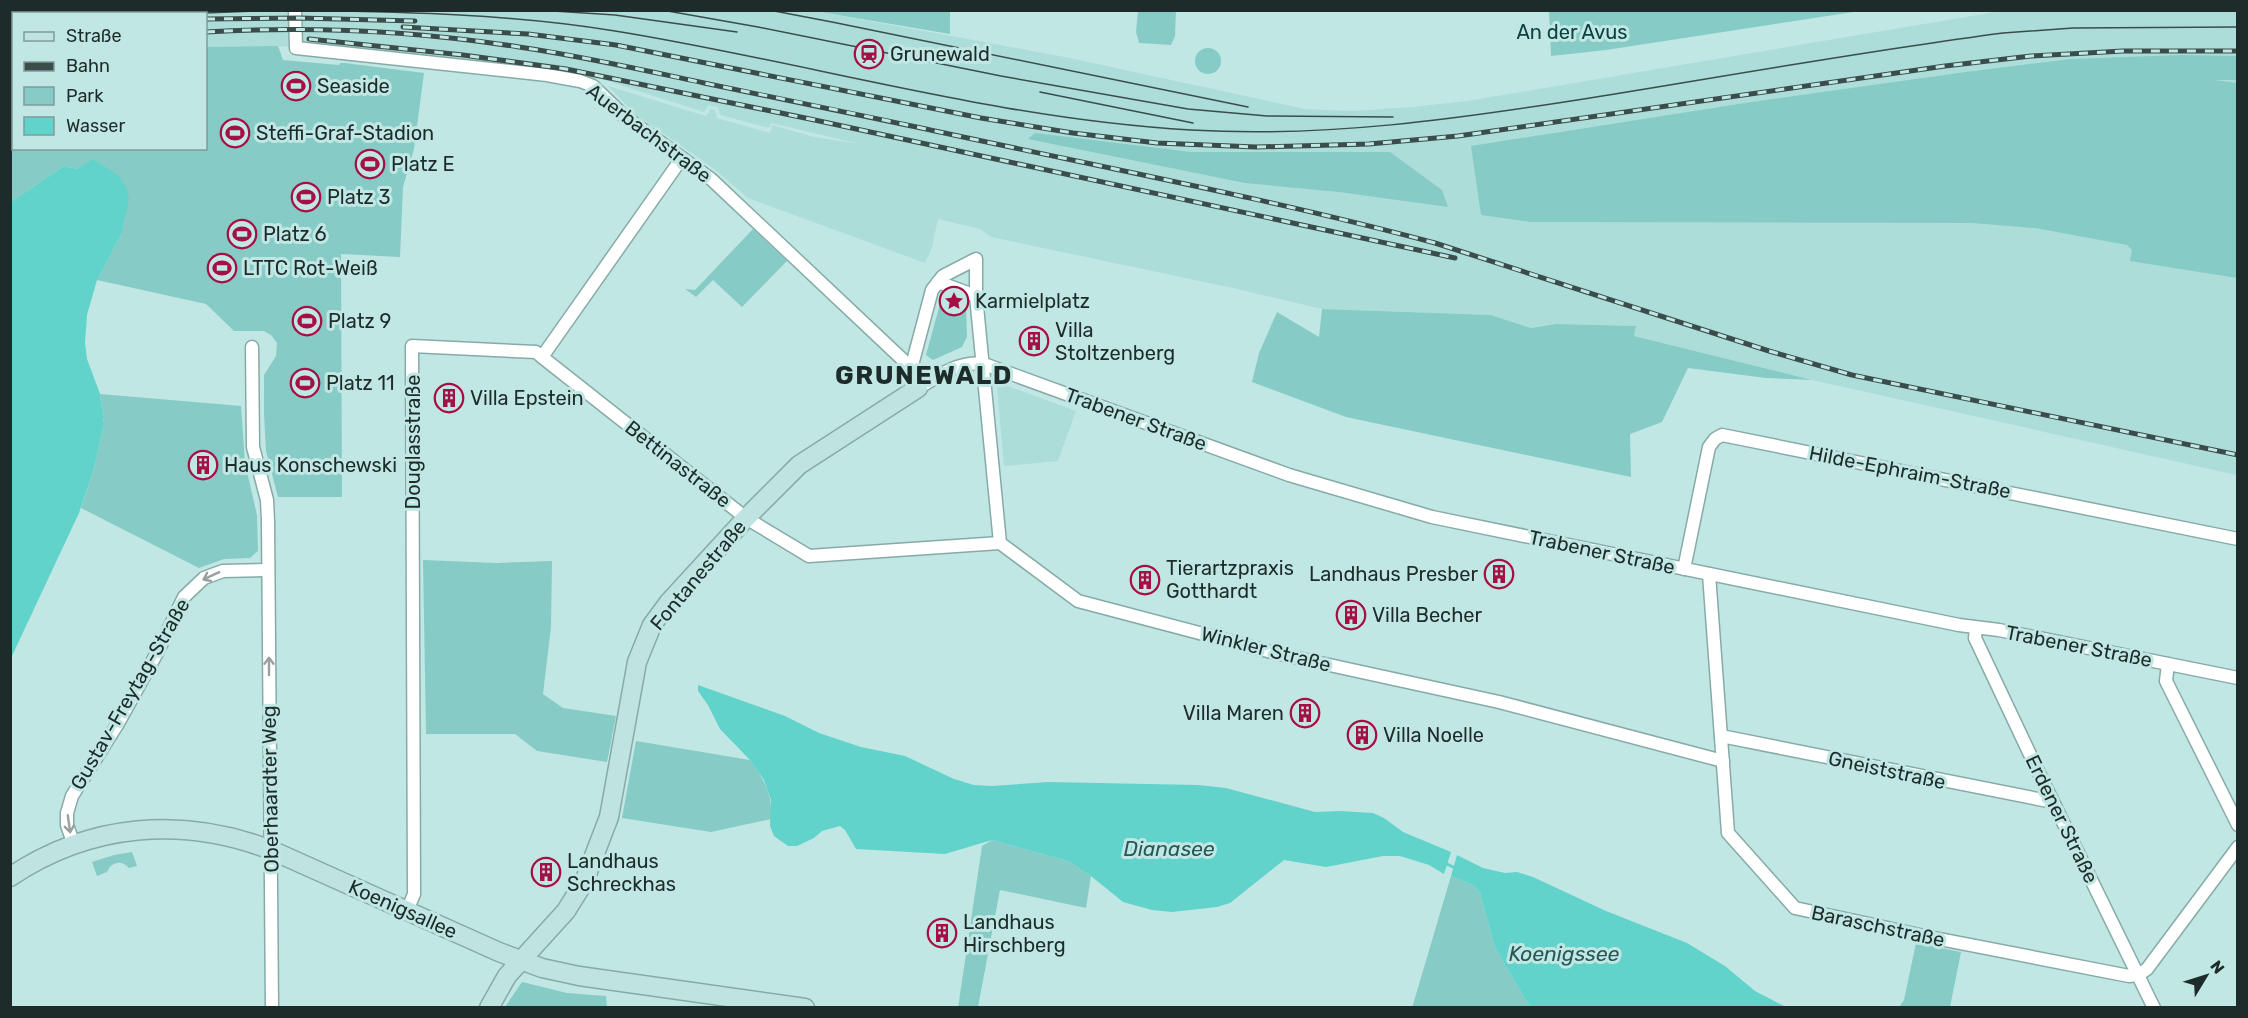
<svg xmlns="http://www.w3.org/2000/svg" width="2248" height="1018" font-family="Rubik,sans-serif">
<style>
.built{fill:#adddd8}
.green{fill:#86cbc6}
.water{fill:#61d3cb}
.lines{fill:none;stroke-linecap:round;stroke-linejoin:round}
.stream{stroke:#61d3cb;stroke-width:3}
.street-casing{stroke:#86aba7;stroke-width:15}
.secondary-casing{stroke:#86aba7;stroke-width:21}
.street{stroke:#fff;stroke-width:12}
.secondary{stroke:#bfe3e1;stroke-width:18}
.tram{stroke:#3a4d4b;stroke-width:1.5}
.rail-casing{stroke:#3a4d4b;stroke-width:5}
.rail{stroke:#c1e7e4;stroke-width:3;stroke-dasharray:9;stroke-linecap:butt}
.oneway{stroke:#99a0a0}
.labels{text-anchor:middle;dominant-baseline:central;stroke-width:6;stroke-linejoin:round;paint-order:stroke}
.park-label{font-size:20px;fill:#0d4240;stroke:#c1e7e4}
.poi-label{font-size:20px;fill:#1d2c2b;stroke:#c1e7e4;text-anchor:start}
.street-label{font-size:20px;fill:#1d2c2b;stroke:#c1e7e4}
.water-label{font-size:21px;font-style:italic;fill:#275855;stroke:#c1e7e4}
.district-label{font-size:26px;font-weight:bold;letter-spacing:1.5px;fill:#1d2c2b;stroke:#c1e7e4}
</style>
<rect width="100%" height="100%" fill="#c1e7e4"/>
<g class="built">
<polygon points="10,11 815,11 1065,57 1305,109 1353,111 1411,107 1467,101 2001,11 2237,11 2237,475 1812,380 1634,336 1636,326 1556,324 1531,328 1491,315 1322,309 1228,287 991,237 980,229 938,219 932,247 925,263 748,198 713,168 634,113 608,86 706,116 711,109 715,110 717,118 770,133 772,125 814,137 860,144 771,123 769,128 720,115 718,107 709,105 704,112 601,79 511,65 417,56 278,46 206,47 206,14 14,14 14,78 11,78"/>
<polygon points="1002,384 1076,411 1058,461 1004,466 997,388"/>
</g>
<g class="green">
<polygon points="815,11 950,11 950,34"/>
<polygon points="1138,11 1176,11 1175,36 1171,45 1139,43 1136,32"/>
<polygon points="1549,11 1549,10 1860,11 1606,50 1551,56"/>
<polygon points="278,46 283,60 339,65 340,63 345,63 424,73 414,149 403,187 400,257 341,254 342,497 278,497 266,451 264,414 264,375 276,356 277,343 271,335 264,331 234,331 206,304 97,280 121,235 78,169 64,166 11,202 11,78 13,78 14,148 206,148 206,47"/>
<circle cx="1208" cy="61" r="13"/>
<polygon points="2181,55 2237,56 2237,80 2215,80 2237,83 2237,278 2130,261 2132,250 2127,245 2035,228 1972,223 1531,222 1481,215 1471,146 1745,103 1966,72 2071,59"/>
<polygon points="1035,133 1191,152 1390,152 1442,190 1448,207 1339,192 1245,183 1028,139"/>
<polygon points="753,229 787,261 742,307 713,280 696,297 685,289 695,290"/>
<polygon points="950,299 962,303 966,308 967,337 962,347 933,360 926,355 940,304"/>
<polygon points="1322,309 1491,315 1531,328 1556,324 1636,326 1634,336 1812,380 1766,378 1688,368 1662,422 1630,434 1631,477 1346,417 1252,382 1259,353 1277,312 1319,337"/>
<polygon points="100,394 241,406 245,463 257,515 258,551 250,558 224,559 199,568 81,508 93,472 104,424"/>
<polygon points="423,560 496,563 552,561 551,627 543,694 563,708 616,716 607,762 537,751 515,734 426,734"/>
<path d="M636,741L750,760C764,779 773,795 771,819L711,832L622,818Z"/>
<polygon points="992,840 1068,861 1091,876 1086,908 1000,890 978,1007 958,1008 982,846"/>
<path d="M132,852L137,866L129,868C121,859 111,862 107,872L97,876L92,862L114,855Z"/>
<polygon points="1451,876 1475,886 1480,893 1495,948 1530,1007 1412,1008"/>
<polygon points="1916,943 1961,952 1950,1007 1899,1007 1904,1000"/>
<polygon points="522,982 567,993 606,996 607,1007 505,1007"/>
</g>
<g class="water">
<polygon points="93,159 119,176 126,187 129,198 121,235 97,280 87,315 85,343 87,359 100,394 104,424 93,472 79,513 11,658 11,202 64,166 78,169"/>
<polygon points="698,685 785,716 819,733 861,747 905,756 954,779 974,785 992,786 1048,782 1198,785 1226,788 1315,812 1340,811 1373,813 1384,818 1403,832 1451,852 1444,874 1429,865 1400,856 1383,856 1326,867 1284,860 1230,903 1217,907 1172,912 1152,910 1123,902 1091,876 1068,861 992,840 945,854 856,849 845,830 840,826 822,831 814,838 797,846 788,846 774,836 770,826 771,800 764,780 750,760 720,729 708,705 698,691"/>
<polygon points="1457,855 1483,868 1505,873 1517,872 1533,877 1606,911 1687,943 1725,966 1755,991 1786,1007 1530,1007 1495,948 1480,893 1475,886 1451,876"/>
</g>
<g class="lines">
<polyline class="stream" points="1447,864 1453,867"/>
<g class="street-casing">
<g id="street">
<path d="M295,10L296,48L547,75L580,81L593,86L623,115L711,179L902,359L911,369L918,388C939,376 959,360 984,364L1289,475L1432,517L1959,625L1999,630L2238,678"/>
<polyline points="938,282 976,296"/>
<polyline points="252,347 253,447 267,500 268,521 272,1008"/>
<polyline points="542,357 746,518 809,556 1000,543"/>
<polyline points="911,369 932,290 943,276 976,259 976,296 1000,543 1078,601 1279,654 1499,702 1723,761"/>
<polyline points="1684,569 1709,447 1715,439 1722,435 2238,539"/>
<polyline points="1709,574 1728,833 1795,908 1929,937 2129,976 2138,975 2147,969 2238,847"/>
<polyline points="1976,628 1975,638 2035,765 2154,1008"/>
<polyline points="2168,664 2166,681 2238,825"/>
<polyline points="1721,736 2053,802"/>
<polyline points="74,845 67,825 67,813 72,796 117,725 158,651 184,597 204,578 223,571 268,570"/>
<polyline points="407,911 414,894 412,346 536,352 542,357 682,158"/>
</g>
</g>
<g class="secondary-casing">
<g id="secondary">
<path d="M10,877C90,823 183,816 271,850L499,952L542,968L579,976L805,1008"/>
<polyline points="489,1008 507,976 566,911 584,882 609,817 637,662 652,625 669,602 746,518 799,465 918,388"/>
</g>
</g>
<use href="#street" class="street"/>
<use href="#secondary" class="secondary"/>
<g class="tram">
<path d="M285,10C394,12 506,13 615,31C807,62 995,119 1191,130C1325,138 1457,119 1590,98C1727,76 1865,51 2003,33L2073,28L2238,27"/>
<polyline points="538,10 615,15 737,32"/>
<polyline points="662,10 758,27 1001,76 1188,109 1267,116 1393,117"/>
<polyline points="769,10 832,22 1248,107"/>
<polyline points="180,14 281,10"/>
<polyline points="10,37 14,36"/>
<polyline points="1040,92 1193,123"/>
</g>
<g class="rail-casing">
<g id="rail">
<polyline points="206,19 299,18 415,21"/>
<polyline points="403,27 528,34 616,45 981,118 1073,133 1157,143 1256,147 1369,144 1458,136 1945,66 2031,56 2123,51 2238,51"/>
<path d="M206,32C308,26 418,31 519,47C581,56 643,70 704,83C778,98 852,113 926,129C1096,166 1267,198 1435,243L1769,351L1852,375L2238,455"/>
<polyline points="309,39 463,55 566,69 810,119 1455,258"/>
<polyline points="10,45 14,44"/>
<polyline points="10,68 14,68"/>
</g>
</g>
<use href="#rail" class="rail"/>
</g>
<defs><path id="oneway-shaft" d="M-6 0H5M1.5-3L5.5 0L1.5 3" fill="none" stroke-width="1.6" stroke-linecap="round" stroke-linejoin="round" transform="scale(1.5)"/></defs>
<g class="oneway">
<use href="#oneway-shaft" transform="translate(211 576) rotate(155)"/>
<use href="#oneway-shaft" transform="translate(269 666) rotate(-90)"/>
<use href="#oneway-shaft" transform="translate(69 824) rotate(82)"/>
</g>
<defs>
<g id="station-ring" transform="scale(1.5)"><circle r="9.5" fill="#c1e7e4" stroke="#a60f44" stroke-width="1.5"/><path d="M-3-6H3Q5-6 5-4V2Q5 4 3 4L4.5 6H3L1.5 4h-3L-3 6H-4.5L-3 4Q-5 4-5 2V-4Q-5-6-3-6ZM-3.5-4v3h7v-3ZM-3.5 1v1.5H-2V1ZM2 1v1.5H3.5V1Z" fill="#a60f44"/></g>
<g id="stadium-ring" transform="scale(1.5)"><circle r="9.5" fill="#c1e7e4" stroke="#a60f44" stroke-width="1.5"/><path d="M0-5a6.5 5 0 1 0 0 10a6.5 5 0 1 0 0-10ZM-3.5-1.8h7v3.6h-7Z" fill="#a60f44"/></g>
<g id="sight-ring" transform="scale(1.5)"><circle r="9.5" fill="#c1e7e4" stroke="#a60f44" stroke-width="1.5"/><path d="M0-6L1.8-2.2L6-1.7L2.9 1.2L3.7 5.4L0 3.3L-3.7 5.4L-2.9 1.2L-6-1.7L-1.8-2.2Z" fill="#a60f44"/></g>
<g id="building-ring" transform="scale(1.5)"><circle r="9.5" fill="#c1e7e4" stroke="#a60f44" stroke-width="1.5"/><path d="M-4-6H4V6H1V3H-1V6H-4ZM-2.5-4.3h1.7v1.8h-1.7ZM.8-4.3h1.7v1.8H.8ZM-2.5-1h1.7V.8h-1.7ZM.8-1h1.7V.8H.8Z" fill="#a60f44"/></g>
</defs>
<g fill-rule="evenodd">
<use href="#station-ring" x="869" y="54"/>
<use href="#stadium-ring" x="296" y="86"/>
<use href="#stadium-ring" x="235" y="133"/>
<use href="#stadium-ring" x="370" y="164"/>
<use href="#stadium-ring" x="306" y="197"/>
<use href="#stadium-ring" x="242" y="234"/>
<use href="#stadium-ring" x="222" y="268"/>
<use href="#sight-ring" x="954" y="301"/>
<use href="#stadium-ring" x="307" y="321"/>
<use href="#building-ring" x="1034" y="341"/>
<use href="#stadium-ring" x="305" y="383"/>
<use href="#building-ring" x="449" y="398"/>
<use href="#building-ring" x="203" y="465"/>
<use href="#building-ring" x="1499" y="574"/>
<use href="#building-ring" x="1145" y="580"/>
<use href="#building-ring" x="1351" y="615"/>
<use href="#building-ring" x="1305" y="713"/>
<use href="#building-ring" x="1362" y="735"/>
<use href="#building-ring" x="546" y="872"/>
<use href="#building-ring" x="942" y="933"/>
</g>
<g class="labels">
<g class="park-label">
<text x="1572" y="32">An der Avus</text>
</g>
<g class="poi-label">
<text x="890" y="54">Grunewald</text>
<text x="317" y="86">Seaside</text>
<text x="256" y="133">Steffi-Graf-Stadion</text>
<text x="391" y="164">Platz E</text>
<text x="327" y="197">Platz 3</text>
<text x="263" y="234">Platz 6</text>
<text x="243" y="268">LTTC Rot-Weiß</text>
<text x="975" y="301">Karmielplatz</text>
<text x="328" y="321">Platz 9</text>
<text x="1055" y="330">Villa<tspan x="1055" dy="23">Stoltzenberg</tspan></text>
<text x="326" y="383">Platz 11</text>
<text x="470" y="398">Villa Epstein</text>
<text x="224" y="465">Haus Konschewski</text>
<text x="1166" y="568">Tierartzpraxis<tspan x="1166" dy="23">Gotthardt</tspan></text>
<text x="1478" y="574" text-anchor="end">Landhaus Presber</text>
<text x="1372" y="615">Villa Becher</text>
<text x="1284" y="713" text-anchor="end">Villa Maren</text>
<text x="1383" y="735">Villa Noelle</text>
<text x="567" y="861">Landhaus<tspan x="567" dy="23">Schreckhas</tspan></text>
<text x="963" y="922">Landhaus<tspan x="963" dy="23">Hirschberg</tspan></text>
</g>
<g class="street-label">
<text transform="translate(649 133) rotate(37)">Auerbachstraße</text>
<text transform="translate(1136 419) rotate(20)">Trabener Straße</text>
<text transform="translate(413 442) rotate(-90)">Douglasstraße</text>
<text transform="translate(678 464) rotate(38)">Bettinastraße</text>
<text transform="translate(1910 472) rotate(11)">Hilde-Ephraim-Straße</text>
<text transform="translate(1602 552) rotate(12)">Trabener Straße</text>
<text transform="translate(698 575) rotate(-50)">Fontanestraße</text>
<text transform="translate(2079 646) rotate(11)">Trabener Straße</text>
<text transform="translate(1266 649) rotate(14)">Winkler Straße</text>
<text transform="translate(130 694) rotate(-60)">Gustav-Freytag-Straße</text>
<text transform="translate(1887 770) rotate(12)">Gneiststraße</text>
<text transform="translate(270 789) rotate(-91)">Oberhaardter Weg</text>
<text transform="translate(2062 819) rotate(64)">Erdener Straße</text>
<text transform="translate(403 909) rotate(24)">Koenigsallee</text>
<text transform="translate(1878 926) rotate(12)">Baraschstraße</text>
</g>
<g class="water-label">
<text x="1169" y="848">Dianasee</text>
<text x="1564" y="953">Koenigssee</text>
</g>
<g class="district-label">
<text x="924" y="375">GRUNEWALD</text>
</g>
</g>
<rect width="2248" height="1018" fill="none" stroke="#1d2c2b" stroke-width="24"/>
<rect x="12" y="12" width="195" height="138" fill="#c1e7e4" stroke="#7f9c9a" stroke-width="1.5"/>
<rect x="24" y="32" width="30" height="9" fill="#bfe3e1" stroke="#7f9c9a" stroke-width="1.5"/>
<text x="66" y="42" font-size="18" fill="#1d2c2b">Straße</text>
<rect x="24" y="62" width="30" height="9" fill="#3a4d4b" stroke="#7f9c9a" stroke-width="1.5"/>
<text x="66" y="72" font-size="18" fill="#1d2c2b">Bahn</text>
<rect x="24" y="87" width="30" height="18" fill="#86cbc6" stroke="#7f9c9a" stroke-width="1.5"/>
<text x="66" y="102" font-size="18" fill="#1d2c2b">Park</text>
<rect x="24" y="117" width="30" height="18" fill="#61d3cb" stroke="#7f9c9a" stroke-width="1.5"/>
<text x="66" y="132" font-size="18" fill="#1d2c2b">Wasser</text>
<g transform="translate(2206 976) rotate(52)" stroke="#c1e7e4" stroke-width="4.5" paint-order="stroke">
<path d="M0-4.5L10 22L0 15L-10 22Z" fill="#1d2c2b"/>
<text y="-9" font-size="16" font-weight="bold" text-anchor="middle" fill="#1d2c2b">N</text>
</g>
</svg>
